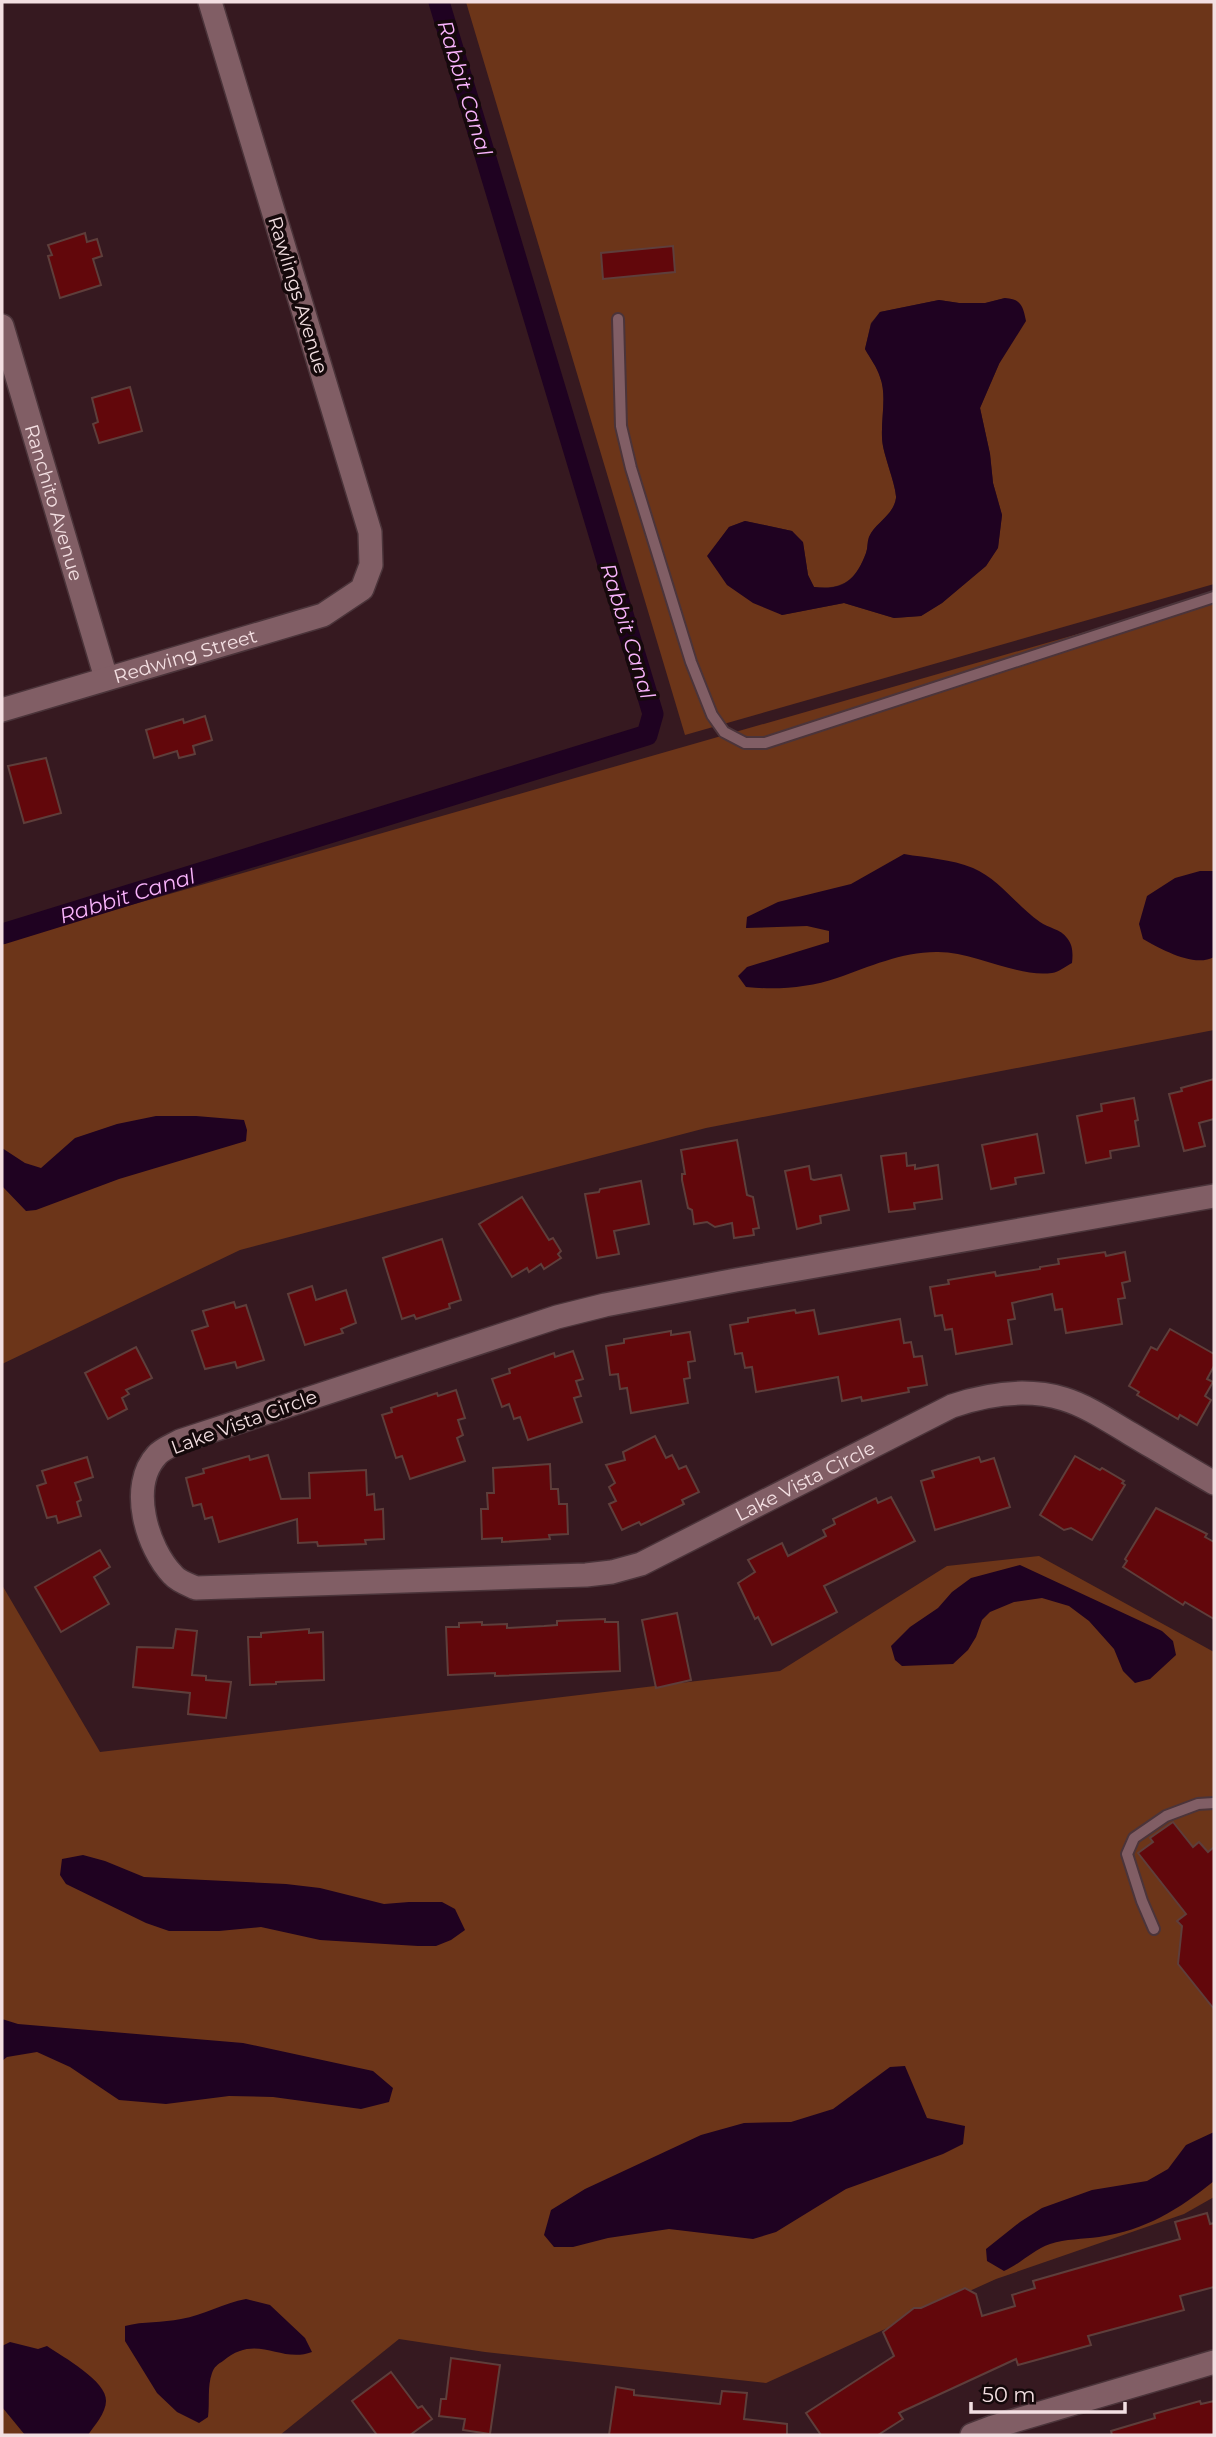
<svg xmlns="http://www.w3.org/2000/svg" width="1216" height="2437" font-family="Montserrat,sans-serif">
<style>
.green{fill:#6c3519;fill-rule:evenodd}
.water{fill:#1f0221}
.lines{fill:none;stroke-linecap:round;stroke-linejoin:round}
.canal{stroke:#1f0221;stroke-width:21}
.building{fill:#62070b;stroke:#5e3e3b;stroke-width:2}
.service-casing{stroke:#4b343a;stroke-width:14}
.minor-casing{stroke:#4b343a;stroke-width:26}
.service{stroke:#815e65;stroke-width:10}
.minor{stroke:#815e65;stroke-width:23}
.labels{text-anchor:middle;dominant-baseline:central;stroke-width:7;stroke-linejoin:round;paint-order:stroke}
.street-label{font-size:19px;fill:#f3dfe2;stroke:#15090b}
.water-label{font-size:21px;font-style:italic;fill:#f8b3fb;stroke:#15090b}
</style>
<rect width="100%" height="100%" fill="#361920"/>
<g class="green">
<path d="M466,2H1214V584L685,735ZM1005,298L999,364L980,408L990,454L993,483L1002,515L998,547L986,566L942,603L921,616L894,618L844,603L782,615L711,552L729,527L745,521L792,531L803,543L808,575L814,587C843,590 856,580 866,553C868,548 867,542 869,537C875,523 894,515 896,498C897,489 885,458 883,446C879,424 888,398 880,377C877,367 870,358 865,349L871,323L880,312L939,300L959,303H986Z"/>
<polygon points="1214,595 1214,1030 706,1128 240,1250 2,1364 2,942"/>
<polygon points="1039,1556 1214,1652 1214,2197 1184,2214 996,2279 766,2383 485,2352 399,2339 280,2435 2,2435 2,1585 100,1752 780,1671 947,1566"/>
</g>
<g class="water">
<path d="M1005,298C1021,299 1023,306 1026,321L999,364L980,408L990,454L993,483L1002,515L998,548L986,566L942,603L921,616L894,618L844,603L782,615L753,603L727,585L707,556L729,527L745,521L792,531L803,542L808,575L814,587C843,591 856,580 866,553C868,548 867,542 869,537C875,523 894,515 896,498C897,489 885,458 883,446C879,424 888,398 880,377C877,367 870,358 865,349L871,324L880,312L939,300L959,303H985Z"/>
<path d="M904,854C927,858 951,859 973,868C1000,880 1016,905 1040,922C1048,928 1061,929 1067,938C1073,945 1073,954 1072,963C1066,966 1059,972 1052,973C1017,978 974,951 936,952C901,952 869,967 837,978C808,988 776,990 746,987L738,976L747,967L829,942V931L807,926L746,928L747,917L778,902L851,884Z"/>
<path d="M1200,871H1214V957C1194,968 1161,949 1143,939L1139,924L1147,896L1175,878Z"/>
<polygon points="156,1116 196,1116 244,1120 247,1130 246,1141 119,1179 36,1210 26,1211 2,1186 2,1148 25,1163 41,1168 75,1138 117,1124"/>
<polygon points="1020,1565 1162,1631 1173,1641 1176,1655 1150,1679 1135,1683 1123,1671 1114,1649 1089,1621 1069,1606 1042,1598 1014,1602 990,1612 982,1620 976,1637 968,1650 953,1664 902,1666 895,1660 891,1646 910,1627 938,1608 952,1592 971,1578"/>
<polygon points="83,1855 105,1861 144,1877 286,1884 320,1888 384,1904 409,1902 442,1902 455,1909 465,1930 451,1940 436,1946 418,1946 320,1940 261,1927 219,1931 169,1931 146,1923 66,1884 60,1875 62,1859"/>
<polygon points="2,2019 18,2024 243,2043 373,2071 393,2088 389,2102 361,2109 273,2097 229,2096 166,2104 119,2100 70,2067 37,2052 7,2057 2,2061"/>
<polygon points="905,2066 927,2118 965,2126 963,2144 943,2154 846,2189 776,2232 753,2239 669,2229 608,2238 573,2247 554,2247 544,2235 551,2210 585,2189 701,2135 744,2123 791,2122 833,2109 890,2067"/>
<path d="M1214,2132V2181C1178,2210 1146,2230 1099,2237C1082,2239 1066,2239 1050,2244C1033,2250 1020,2264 1004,2271L987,2261L986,2249L1020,2222L1042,2208L1092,2190L1147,2181L1168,2169L1186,2145Z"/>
<path d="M246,2299L270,2305L305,2338L312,2352C280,2364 257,2332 223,2361C218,2364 214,2367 212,2373C207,2387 210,2402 208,2417L199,2423L177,2412L157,2393L125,2341V2326C144,2321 162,2323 181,2319C204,2315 224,2303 246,2299Z"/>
<path d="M10,2342L38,2349L47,2346C63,2357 107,2381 106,2401C106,2413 94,2426 88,2435H25L2,2407V2346Z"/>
</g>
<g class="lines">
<path class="canal" id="s1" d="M2,934L647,735L653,714L439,2"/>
</g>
<g class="building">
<polygon points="85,233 87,242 97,239 102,256 93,259 101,285 60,298 48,256 52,255 48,245"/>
<polygon points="673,246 675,272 603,279 601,253"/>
<polygon points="130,387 142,431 99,443 93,424 98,422 92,398"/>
<polygon points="205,716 212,740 193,746 195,754 179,758 177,751 154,758 146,730 183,719 184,723"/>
<polygon points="46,758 61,813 24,823 8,766"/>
<polygon points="1214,1079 1214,1119 1199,1123 1205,1146 1184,1151 1169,1094 1182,1091 1181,1088"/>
<polygon points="1134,1098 1138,1120 1135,1121 1139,1146 1110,1151 1111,1158 1086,1163 1077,1116 1102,1111 1101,1104"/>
<polygon points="1037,1134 1044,1173 1015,1178 1016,1184 991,1189 982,1145"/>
<polygon points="737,1140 747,1195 753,1197 759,1228 753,1229 754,1235 734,1238 732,1223 715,1227 707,1222 694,1224 692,1210 688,1208 682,1180 682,1174 685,1174 681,1150"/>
<polygon points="906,1153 907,1166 915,1165 915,1169 938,1165 942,1199 914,1203 915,1209 889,1212 881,1156"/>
<polygon points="809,1166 811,1179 814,1180 841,1175 849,1210 820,1216 821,1223 797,1229 785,1171"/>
<polygon points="641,1181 649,1224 614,1231 619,1254 597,1258 585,1194 599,1192 600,1189"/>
<polygon points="522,1197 549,1240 553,1238 561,1251 558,1254 561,1258 544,1269 541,1264 529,1272 527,1268 512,1277 479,1224"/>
<polygon points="442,1239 461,1300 449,1304 450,1308 416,1319 414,1315 402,1319 383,1258"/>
<polygon points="1105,1252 1106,1256 1125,1252 1130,1281 1122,1283 1125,1298 1118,1299 1122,1324 1066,1333 1062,1309 1055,1310 1052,1294 1012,1303 1015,1319 1008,1320 1012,1344 956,1354 952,1329 945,1330 942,1315 935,1316 930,1287 949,1284 948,1280 995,1272 996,1276 1040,1269 1040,1267 1059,1264 1058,1259"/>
<polygon points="312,1286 316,1300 346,1290 356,1323 341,1329 343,1333 305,1345 288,1294"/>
<polygon points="234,1302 236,1308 246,1305 264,1360 237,1368 235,1362 205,1369 192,1331 208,1326 203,1311"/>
<polygon points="795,1310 796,1313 814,1310 819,1334 900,1319 904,1343 911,1342 914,1357 922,1356 927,1385 908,1388 909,1392 862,1401 861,1397 842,1401 838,1377 756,1392 752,1367 745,1368 742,1353 735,1354 730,1325 748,1322 748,1318"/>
<polygon points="1170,1329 1214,1354 1214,1366 1207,1379 1213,1382 1205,1396 1211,1400 1197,1425 1180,1415 1178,1419 1137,1395 1139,1392 1129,1386 1151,1347 1157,1350"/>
<polygon points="671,1331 671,1335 690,1332 695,1361 688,1362 690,1378 684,1379 688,1403 631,1413 627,1388 620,1389 618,1374 610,1375 606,1346 624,1343 624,1339"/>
<polygon points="136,1347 152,1378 126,1390 129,1394 122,1398 127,1409 108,1419 85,1373"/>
<polygon points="573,1351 583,1379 576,1381 581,1396 574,1398 582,1422 528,1440 520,1417 514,1419 509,1404 502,1407 492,1379 510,1373 509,1369 554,1353 555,1357"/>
<polygon points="456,1390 465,1418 458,1420 463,1435 457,1438 465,1461 410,1479 402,1456 396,1458 382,1415 392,1412 391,1408 419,1399 437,1393 438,1396"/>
<polygon points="655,1436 666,1458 672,1455 679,1469 686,1466 699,1492 682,1500 684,1504 641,1525 639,1522 622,1530 609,1504 616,1501 609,1487 615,1483 606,1465 625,1460 623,1452"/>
<polygon points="268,1455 281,1499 310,1498 309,1473 366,1470 367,1495 374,1494 375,1510 383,1509 384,1539 365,1540 366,1544 318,1546 317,1542 298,1543 297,1519 219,1542 212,1517 205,1519 201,1504 193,1506 186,1478 204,1473 203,1469 249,1456 250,1460"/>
<polygon points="1075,1456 1100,1470 1102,1468 1124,1481 1122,1483 1125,1485 1092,1540 1071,1528 1064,1530 1040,1515"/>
<polygon points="87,1457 93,1477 75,1483 81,1500 77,1502 81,1516 58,1523 56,1516 47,1518 37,1486 46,1483 42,1471"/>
<polygon points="979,1457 981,1462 994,1458 1010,1507 935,1530 921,1481 934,1477 932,1471"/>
<polygon points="550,1464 551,1489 558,1489 559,1504 567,1504 568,1534 549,1535 550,1539 502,1542 502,1538 482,1539 481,1509 488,1509 487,1493 494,1493 493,1468"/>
<polygon points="891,1497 915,1541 824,1586 837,1612 772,1645 758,1617 755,1619 738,1583 755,1572 748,1560 782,1543 788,1556 826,1536 823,1530 835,1524 833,1519 876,1498 878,1503"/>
<polygon points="1156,1508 1207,1534 1205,1537 1214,1542 1214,1619 1185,1602 1183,1605 1123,1567 1127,1561 1125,1559"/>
<polygon points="100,1550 110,1567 94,1577 109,1604 61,1632 35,1587"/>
<polygon points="677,1613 691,1680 656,1688 642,1620"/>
<polygon points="605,1619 605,1622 618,1622 620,1671 495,1676 495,1673 448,1675 446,1627 459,1627 459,1623 482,1622 482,1625 507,1624 507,1628 544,1626 557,1625 557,1621"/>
<polygon points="176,1629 197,1631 192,1675 206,1676 206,1680 231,1682 226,1718 188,1714 190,1693 133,1687 137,1647 173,1648"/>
<polygon points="309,1629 309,1633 323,1632 324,1680 276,1682 276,1684 250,1685 248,1637 261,1637 261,1633"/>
<polygon points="1173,1822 1193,1847 1199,1842 1208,1852 1214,1847 1214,2009 1178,1964 1182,1926 1177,1921 1186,1914 1138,1853 1153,1842 1150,1838"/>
<polygon points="1207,2213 1210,2224 1214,2223 1214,2287 1180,2296 1184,2310 1088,2336 1091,2345 1018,2365 1016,2359 899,2413 903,2419 878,2435 821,2435 806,2413 894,2356 883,2332 914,2308 921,2308 965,2288 976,2294 982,2316 1015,2306 1012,2295 1035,2288 1033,2281 1180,2239 1175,2222"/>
<polygon points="451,2358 500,2365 490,2434 463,2430 465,2419 439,2416 441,2399 446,2399"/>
<polygon points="391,2372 418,2408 422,2406 432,2419 410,2435 377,2435 352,2401"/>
<polygon points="616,2387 634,2390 634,2395 720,2404 722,2391 747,2393 744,2419 787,2424 787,2435 609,2435"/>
<polygon points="1200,2401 1201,2404 1214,2401 1214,2435 1112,2435 1111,2431 1155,2418 1154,2414"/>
</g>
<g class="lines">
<g class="service-casing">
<g id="service">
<polyline points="618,319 621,426 631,468 691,662 712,715 724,732 745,743 765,743 1214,597"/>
<polyline points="1154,1929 1142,1901 1127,1854 1134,1838 1166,1816 1198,1804 1214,1803"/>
</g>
</g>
<g class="minor-casing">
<g id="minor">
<path id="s2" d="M2,326L106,678"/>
<path id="s3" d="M2,710L323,615L362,589L371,565L370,532L210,2"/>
<path id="s4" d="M1214,1196L736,1280L605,1305L557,1317L180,1441C173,1445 162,1449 157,1455C128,1486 147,1548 173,1575C178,1581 189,1585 196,1588L586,1575L612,1572L641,1564L952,1406C987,1394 1027,1388 1064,1399C1087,1406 1109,1421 1131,1434C1158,1450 1186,1467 1214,1483"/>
<polyline points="972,2435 993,2427 1214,2362"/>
</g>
</g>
<use href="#service" class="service"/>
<use href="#minor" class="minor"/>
</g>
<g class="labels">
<g class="street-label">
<text transform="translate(298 295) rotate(73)">Rawlings Avenue</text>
<text stroke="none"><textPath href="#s2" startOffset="184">Ranchito Avenue</textPath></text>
<text stroke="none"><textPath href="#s3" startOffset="191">Redwing Street</textPath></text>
<text transform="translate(244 1422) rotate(-20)">Lake Vista Circle</text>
<text stroke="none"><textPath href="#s4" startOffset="1880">Lake Vista Circle</textPath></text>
</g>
<g class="water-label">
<text transform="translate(465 88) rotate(73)">Rabbit Canal</text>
<text transform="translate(628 631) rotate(73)">Rabbit Canal</text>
<text stroke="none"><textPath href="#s1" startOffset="131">Rabbit Canal</textPath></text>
</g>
</g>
<rect width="1216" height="2437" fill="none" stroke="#f3dfe2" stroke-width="7"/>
<path d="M971 2402v10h154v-10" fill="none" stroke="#f3dfe2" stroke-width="3.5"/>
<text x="982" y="2402" font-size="21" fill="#f3dfe2" stroke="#15090b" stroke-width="5" paint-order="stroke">50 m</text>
</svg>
